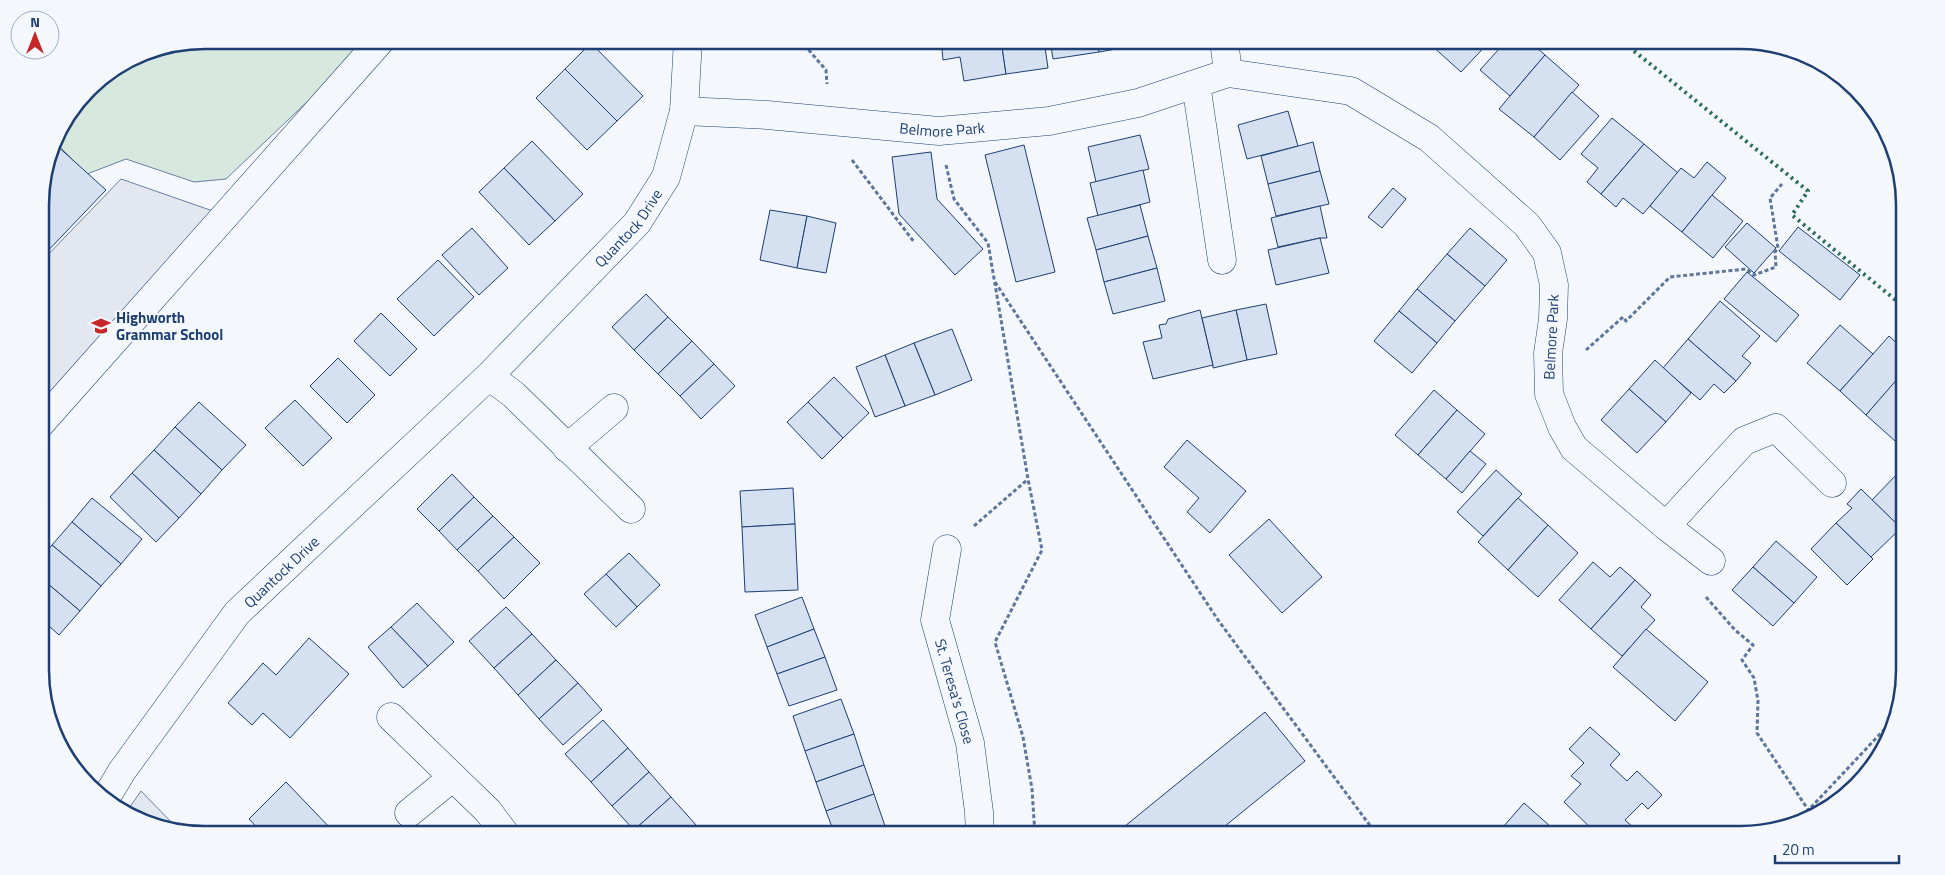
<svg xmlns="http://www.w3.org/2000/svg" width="1945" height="875" font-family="'Titillium Web',sans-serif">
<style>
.green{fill:#d7e8df;stroke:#687fa3}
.parking{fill:#e3e8f0;stroke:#687fa3}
.building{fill:#d5e0f0;stroke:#1d3f73}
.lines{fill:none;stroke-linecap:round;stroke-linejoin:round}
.minor-casing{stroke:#1d3f73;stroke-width:29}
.path{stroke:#5e769c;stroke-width:3;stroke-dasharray:4 2.5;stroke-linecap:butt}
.minor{stroke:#f4f7fb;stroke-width:28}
.hedge{stroke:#2c6c60;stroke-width:4;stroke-dasharray:2.5 4;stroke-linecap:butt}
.labels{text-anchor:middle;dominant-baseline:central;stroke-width:4;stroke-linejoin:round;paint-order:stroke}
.street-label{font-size:15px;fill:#1d3f73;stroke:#f4f7fb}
.poi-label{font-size:15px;font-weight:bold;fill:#1d3f73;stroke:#f4f7fb;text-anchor:start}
.rim{fill:none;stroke:#1d3f73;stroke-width:2.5}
</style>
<rect width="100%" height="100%" fill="#f4f7fb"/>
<polygon class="green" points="204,40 372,40 226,179 194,182 126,159 87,174 54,141 57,131 96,81 142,52"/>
<g class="parking">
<polygon points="121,179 233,218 41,432 41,262"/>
<polygon points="141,791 179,830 142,823 127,811"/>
</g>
<g class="building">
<polygon points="941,40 1001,40 1006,74 964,81 960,57 943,60"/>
<polygon points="1001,40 1044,40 1048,68 1006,74"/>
<polygon points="1050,40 1097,40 1099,52 1053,59"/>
<polygon points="1097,40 1133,40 1134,46 1099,52"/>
<polygon points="1434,40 1491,40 1461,72 1430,44"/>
<polygon points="1507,40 1528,40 1545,55 1510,96 1480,70"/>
<polygon points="591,43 643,96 617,121 565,69"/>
<polygon points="1545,55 1579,85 1534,137 1499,109"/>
<polygon points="565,69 617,121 587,150 536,98"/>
<polygon points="1572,92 1599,116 1560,160 1534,137"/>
<polygon points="1288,111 1298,146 1247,159 1238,125"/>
<polygon points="1612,118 1644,144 1601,194 1587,182 1598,168 1581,154"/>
<polygon points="1140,135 1149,169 1096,182 1088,147"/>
<polygon points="532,141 583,194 555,221 504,168"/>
<polygon points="1313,142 1320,171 1268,184 1261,156"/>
<polygon points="54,143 106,190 41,258 40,193"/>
<polygon points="1644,144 1678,173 1643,214 1623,198 1616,207 1601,194"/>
<polygon points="1024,145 1055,272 1016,282 985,155"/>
<polygon points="931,152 937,199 983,249 955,275 899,214 892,157"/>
<polygon points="1707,162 1726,178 1682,232 1650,206 1681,168 1694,178"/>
<polygon points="504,168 555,221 529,245 479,192"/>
<polygon points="1143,170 1150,202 1098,216 1090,183"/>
<polygon points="1320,171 1329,204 1276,216 1268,184"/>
<polygon points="1393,188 1406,199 1382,228 1368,217"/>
<polygon points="1712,195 1743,221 1713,258 1682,232"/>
<polygon points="1140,205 1148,236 1096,250 1087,218"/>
<polygon points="1320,206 1327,238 1320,238 1278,247 1271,218"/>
<polygon points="770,210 807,216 797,268 760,260"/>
<polygon points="807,216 836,223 826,273 797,268"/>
<polygon points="1747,223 1776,248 1754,273 1725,247"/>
<polygon points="1798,227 1860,275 1840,300 1779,251"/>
<polygon points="472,228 508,268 479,295 442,255"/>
<polygon points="1470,228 1507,260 1485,286 1447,254"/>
<polygon points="1148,236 1157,268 1104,282 1096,250"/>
<polygon points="1320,238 1329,273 1276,285 1268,250"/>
<polygon points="1447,254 1485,286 1455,321 1417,289"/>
<polygon points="438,260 474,297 434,336 397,299"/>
<polygon points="1157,268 1165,301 1113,314 1104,282"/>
<polygon points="1747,272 1799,315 1776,342 1724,299"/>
<polygon points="1417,289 1455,321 1437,343 1399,311"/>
<polygon points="646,294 668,317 634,350 612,327"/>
<polygon points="1720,301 1760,336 1742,356 1751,363 1736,381 1688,339"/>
<polygon points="1266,304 1277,354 1247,360 1236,310"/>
<polygon points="1200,310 1213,365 1153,379 1143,342 1162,338 1159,325 1166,324 1168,319"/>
<polygon points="1236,310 1247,360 1213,368 1213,365 1202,318"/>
<polygon points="1399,311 1437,343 1412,373 1374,341"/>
<polygon points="381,313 417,349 390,376 354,341"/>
<polygon points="668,317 692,341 658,374 634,350"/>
<polygon points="1840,325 1873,354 1840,391 1807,363"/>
<polygon points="952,329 972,380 935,395 914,343"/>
<polygon points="1889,336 1904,350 1904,372 1866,415 1840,391"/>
<polygon points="1688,339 1736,381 1724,393 1714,384 1700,400 1663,368"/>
<polygon points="692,341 714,364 680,396 658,374"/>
<polygon points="914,343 935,395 905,406 885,355"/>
<polygon points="885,355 905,406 875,417 856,367"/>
<polygon points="338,358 375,395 347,423 310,386"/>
<polygon points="1655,360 1691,393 1666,422 1629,389"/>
<polygon points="714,364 735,386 701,419 680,396"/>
<polygon points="834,377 869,413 843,438 808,402"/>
<polygon points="1899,377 1904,381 1904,449 1866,415"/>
<polygon points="1629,389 1666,422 1637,453 1601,420"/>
<polygon points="1434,390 1457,410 1418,455 1395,435"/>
<polygon points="295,400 332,438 303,466 265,428"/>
<polygon points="199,402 246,445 222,470 175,427"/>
<polygon points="808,402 843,438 822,459 787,422"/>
<polygon points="1457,410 1485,434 1446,479 1418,455"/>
<polygon points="175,427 222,470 201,494 154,450"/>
<polygon points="1187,440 1246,491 1210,533 1187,512 1199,498 1164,467"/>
<polygon points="154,450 201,494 179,518 132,473"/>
<polygon points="1470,451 1486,464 1462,493 1446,479"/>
<polygon points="1496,470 1522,494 1483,536 1457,512"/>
<polygon points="1899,472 1904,478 1905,532 1872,500"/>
<polygon points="132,473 179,518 156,542 110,497"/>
<polygon points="452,474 474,497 439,531 417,509"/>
<polygon points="793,488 795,524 742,527 740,491"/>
<polygon points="1861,489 1901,528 1871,557 1836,523 1852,508 1847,504"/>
<polygon points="474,497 493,516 457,550 439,531"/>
<polygon points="92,498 142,539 121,564 72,522"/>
<polygon points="1518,498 1548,525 1508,570 1478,542"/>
<polygon points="493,516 514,537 478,571 457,550"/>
<polygon points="1269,519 1322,577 1282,613 1229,555"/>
<polygon points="72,522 121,564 101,586 52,545"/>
<polygon points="1836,523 1873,559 1847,585 1811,549"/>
<polygon points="795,524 798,590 745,592 742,527"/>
<polygon points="1548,525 1578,553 1538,597 1508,570"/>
<polygon points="514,537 540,563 504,599 478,571"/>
<polygon points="1776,541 1817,577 1794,603 1753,567"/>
<polygon points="52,545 101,586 80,611 41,578 41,558"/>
<polygon points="629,553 660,585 637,607 606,574"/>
<polygon points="1593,562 1610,577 1620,567 1635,580 1591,629 1559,600"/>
<polygon points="1753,567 1794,603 1773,626 1732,590"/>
<polygon points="606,574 637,607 616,627 584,594"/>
<polygon points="41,578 80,611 59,635 41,619"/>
<polygon points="1635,580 1651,595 1641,607 1655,620 1622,656 1591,629"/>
<polygon points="802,597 814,629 767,647 755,615"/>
<polygon points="417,603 454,642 428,666 391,627"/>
<polygon points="506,607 532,634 494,668 469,641"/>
<polygon points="391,627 428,666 403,688 368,647"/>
<polygon points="814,629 825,657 777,674 767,647"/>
<polygon points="1646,629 1708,682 1675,721 1613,667"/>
<polygon points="532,634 556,660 518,695 494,668"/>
<polygon points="309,638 349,674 290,738 263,713 252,725 228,703 263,663 276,675"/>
<polygon points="825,657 837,690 789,706 777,674"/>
<polygon points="556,660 578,683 539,719 518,695"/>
<polygon points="578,683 602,710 563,745 539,719"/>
<polygon points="841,699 854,734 805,751 793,716"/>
<polygon points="1265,712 1305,761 1214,835 1114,835"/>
<polygon points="603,720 628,748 591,782 565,754"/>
<polygon points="1590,727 1620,754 1610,765 1627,781 1637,771 1662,795 1648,809 1642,803 1625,820 1634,828 1628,835 1598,835 1564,802 1581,784 1571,776 1584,763 1569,749"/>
<polygon points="854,734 864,765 816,782 805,751"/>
<polygon points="628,748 649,772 612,806 591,782"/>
<polygon points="864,765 874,794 826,811 816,782"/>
<polygon points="649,772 671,797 634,830 612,806"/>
<polygon points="286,782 334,832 331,835 264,835 249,819"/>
<polygon points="874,794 886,829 869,835 835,835 826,811"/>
<polygon points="671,797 696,825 685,835 638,835 634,830"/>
<polygon points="1524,803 1560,835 1496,835"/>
</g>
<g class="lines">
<g class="minor-casing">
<g id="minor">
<polyline points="1224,40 1228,73"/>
<polyline points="1196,84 1222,260"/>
<path id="s1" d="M684,111L767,115L939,131L1049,121L1138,103L1228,73L1351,91L1429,138L1527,225L1547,253L1554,285L1553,319L1548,353L1549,394L1562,427L1574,448L1666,526L1744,441L1776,428L1832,483"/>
<polyline points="489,376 514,395 631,509"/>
<polyline points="41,423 381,40"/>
<polyline points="567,448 614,408"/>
<polyline points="1666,526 1711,561"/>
<path id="s2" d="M947,549L935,620L970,743L979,812L980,835"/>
<polyline points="391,717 488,811 506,835"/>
<path id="s3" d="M107,796L122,771L237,613L489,376L637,223L666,177L684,111L688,40"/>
<polyline points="409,813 453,777"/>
</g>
</g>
<g class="path">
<polyline points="800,40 826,70 827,84"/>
<polyline points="852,160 914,242"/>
<polyline points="946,165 954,199 988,243 1028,479 1042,550 995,642 1023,737 1032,789 1035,835"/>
<polyline points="995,282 1218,620 1377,835"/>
<polyline points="1586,350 1623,317 1626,321 1670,277 1746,269 1754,275 1776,267 1775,252 1778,248 1770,198 1782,184"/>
<polyline points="974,526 1027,480"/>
<polyline points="1706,597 1735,630 1753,645 1742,660 1754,678 1758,701 1757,733 1809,811"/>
<polyline points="1802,817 1896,717"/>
</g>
<use href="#minor" class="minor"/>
<polyline class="hedge" points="1634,51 1808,191 1792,215 1904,307"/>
</g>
<defs>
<g id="school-bare" transform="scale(1.5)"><path d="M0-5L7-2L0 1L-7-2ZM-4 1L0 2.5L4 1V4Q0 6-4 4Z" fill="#c62828" stroke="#f4f7fb" stroke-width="2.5" paint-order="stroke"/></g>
</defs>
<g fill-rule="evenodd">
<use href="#school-bare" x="101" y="326"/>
</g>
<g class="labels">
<g class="street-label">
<text stroke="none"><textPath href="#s1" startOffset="259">Belmore Park</textPath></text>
<text stroke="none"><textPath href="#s3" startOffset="774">Quantock Drive</textPath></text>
<text transform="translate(1551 337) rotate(-87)">Belmore Park</text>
<text stroke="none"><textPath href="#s3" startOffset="285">Quantock Drive</textPath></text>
<text stroke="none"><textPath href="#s2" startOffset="146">St. Teresa's Close</textPath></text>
</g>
<g class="poi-label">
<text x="116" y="317">Highworth<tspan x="116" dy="17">Grammar School</tspan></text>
</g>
</g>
<path d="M0 0H1945V875H0ZM205 49H1740A156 156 0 0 1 1896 205V670A156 156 0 0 1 1740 826H205A156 156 0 0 1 49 670V205A156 156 0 0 1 205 49Z" fill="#f4f7fb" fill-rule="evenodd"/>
<path class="rim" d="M205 49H1740A156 156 0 0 1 1896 205V670A156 156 0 0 1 1740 826H205A156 156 0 0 1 49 670V205A156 156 0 0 1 205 49Z"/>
<g transform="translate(35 35)"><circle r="24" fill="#f4f7fb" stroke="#9eadc5"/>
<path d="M0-4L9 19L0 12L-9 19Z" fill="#c62828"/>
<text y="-8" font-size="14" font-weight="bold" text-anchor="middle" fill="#1d3f73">N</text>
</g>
<path d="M1775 855v8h124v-8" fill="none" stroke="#1d3f73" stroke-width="2.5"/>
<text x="1782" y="855" font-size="15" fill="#1d3f73" stroke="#f4f7fb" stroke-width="4" paint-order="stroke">20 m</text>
</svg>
